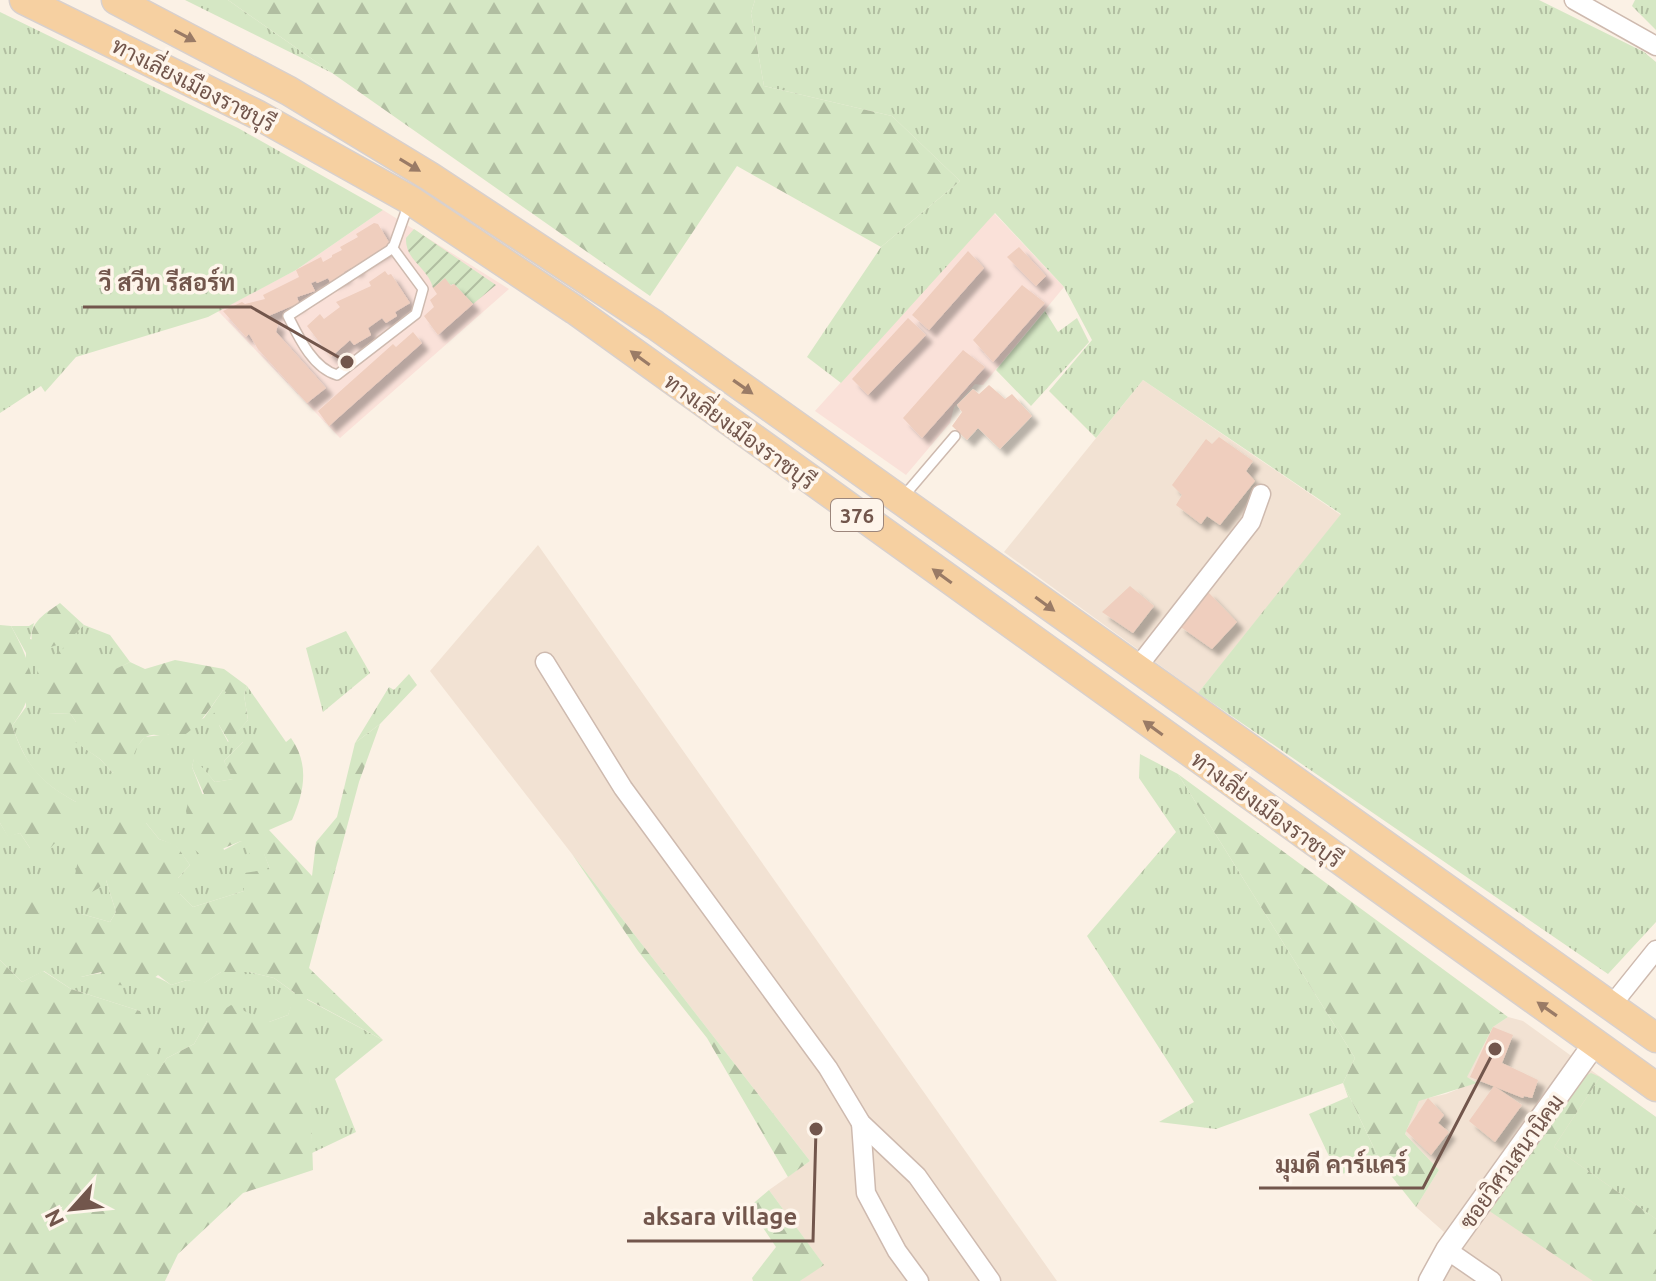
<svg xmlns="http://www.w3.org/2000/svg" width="1656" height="1281" font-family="Ubuntu,Sarabun,sans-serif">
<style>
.residential{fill:#f2e2d3}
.commercial{fill:#fae1d9}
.grass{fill:url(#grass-tufts)}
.forest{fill:url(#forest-firs)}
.garden{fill:url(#garden-furrows)}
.building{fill:#efcebe;filter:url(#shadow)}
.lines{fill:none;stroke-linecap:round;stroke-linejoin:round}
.service-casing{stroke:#cebaaf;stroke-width:12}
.minor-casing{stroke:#cebaaf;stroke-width:21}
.tertiary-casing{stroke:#cebaaf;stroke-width:25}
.primary-casing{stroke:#d8d0cd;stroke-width:31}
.service{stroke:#fff;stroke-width:9}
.minor{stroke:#fff;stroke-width:18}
.tertiary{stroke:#fff;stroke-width:22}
.primary{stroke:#f6d0a1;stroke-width:28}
.oneway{fill:#9a7b66}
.labels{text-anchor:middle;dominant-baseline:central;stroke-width:7;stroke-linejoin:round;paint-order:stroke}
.shield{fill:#fef5eb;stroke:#9c867c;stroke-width:2}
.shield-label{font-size:20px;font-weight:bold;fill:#72564c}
.street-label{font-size:22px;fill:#72564c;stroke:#fef5eb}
.leader{fill:none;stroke:#72564c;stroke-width:3}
.callout-dot{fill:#72564c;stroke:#fef5eb;stroke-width:3}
.callout-label{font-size:24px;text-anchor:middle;font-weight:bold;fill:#72564c;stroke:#fef5eb;stroke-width:7;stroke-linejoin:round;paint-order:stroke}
</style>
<defs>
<pattern id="grass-tufts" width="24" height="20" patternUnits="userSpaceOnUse" patternTransform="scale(2)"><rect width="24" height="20" fill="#d5e7c4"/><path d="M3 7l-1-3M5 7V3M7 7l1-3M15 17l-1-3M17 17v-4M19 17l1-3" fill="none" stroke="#b1bea1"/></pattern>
<pattern id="forest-firs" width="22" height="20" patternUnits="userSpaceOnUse" patternTransform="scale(2)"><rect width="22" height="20" fill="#d5e7c4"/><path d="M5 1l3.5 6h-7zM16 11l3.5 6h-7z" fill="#b1bea1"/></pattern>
<pattern id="garden-furrows" width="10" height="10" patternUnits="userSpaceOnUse" patternTransform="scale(2)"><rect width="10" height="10" fill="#d5e7c4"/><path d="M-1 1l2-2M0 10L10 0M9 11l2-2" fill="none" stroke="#b1bea1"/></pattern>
<filter id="shadow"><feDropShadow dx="7" dy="7" stdDeviation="2" flood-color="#0004"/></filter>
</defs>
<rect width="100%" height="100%" fill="#fbf1e5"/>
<g class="residential">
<polygon points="1143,380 1341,515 1198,693 1004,552"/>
<polygon points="538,545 1057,1281 800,1281 823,1264 769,1190 810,1161 430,671"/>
<polygon points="1508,1017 1523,1021 1656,1117 1656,1281 1419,1281 1444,1232 1416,1207 1439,1170 1405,1134 1419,1100 1446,1094 1476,1082 1466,1077 1493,1027"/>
</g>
<g class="commercial">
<polygon points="383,210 509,289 340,438 218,311 296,270"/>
<polygon points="994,213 1064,287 983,385 975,384 954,407 950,423 906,475 815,411"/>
</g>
<g class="grass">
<polygon points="185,0 228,0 332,73"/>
<polygon points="755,0 1539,0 1644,52 1656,62 1656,922 1608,974 1198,693 1341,514 1143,380 1096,438 1049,391 1092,340 1064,287 995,213 841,383 807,357 881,247 960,181 892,116 764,86 751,13"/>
<polygon points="1635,0 1656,0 1656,30 1632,6"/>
<polygon points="0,12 238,128 383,210 296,270 208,317 76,357 45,392 41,386 0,413"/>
<polygon points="1045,311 1058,332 1077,318 1089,342 1031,406 996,370"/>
<path d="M34,623L30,639C56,645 65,644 84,625L110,635L130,662L101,677L48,714L70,713L76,722V742L100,759L113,773L145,737L169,734L204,718L223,690L226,691L219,725L228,742L248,720L244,695L247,686L286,742H243L224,761L234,779L215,782L194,759L192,767L224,850L241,841L264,853L270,869L244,891L193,907L178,892V878L190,865L176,846L159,839L146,823L106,880L116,912L110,922L78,913L81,977C109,970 147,968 171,985L187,980L204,983L221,972H249L274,978L296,994L288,1015L269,1022L207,1021L194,1044L167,1058L153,1079L147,1074L140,1011L71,989L44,971L22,982L0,960V823L8,836L20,833L30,848L76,802C38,781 27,766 12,726L26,707V653L11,626H29Z"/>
<polygon points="346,631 370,673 323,712 306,648"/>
<polygon points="409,674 417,685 380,724 355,743 389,687 394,690"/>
<polygon points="1140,754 1178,774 1355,1058 1343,1083 1381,1163 1338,1175 1309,1114 1348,1097 1343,1083 1216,1129 1159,1122 1194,1102 1087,936 1176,832 1139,778"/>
<polygon points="306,999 383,1040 335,1079 356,1132 312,1153"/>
<polygon points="1600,1077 1656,1117 1656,1219 1554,1147"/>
</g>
<g class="forest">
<polygon points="228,0 755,0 751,13 764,86 892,116 960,181 881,247 737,166 650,296"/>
<path d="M60,603L84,625L68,641L51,647L47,643L42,647L34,648C25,625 43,615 60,603Z"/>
<path d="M0,625L11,626C32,665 41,688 12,726C26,765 40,782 76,802C76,823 60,839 46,852L30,848L20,833L8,837L0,823Z"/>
<path d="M69,644L101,676L130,662L145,669L175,660L224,669L247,686L244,695L248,720L229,742L219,725L211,718L226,692L223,690C209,710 198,729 176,740L169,734L163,737C143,728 135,749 131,765L113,773L100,759L75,742L76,722L70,713L48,714C36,701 36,684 38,668Z"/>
<path d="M380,724L359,782L309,968L383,1040L307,999L313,1170L243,1193L178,1254L165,1281H0V960L22,982L43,971L71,989L140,1011L157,1050L147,1074L153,1078L167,1058L194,1044L207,1021L231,1005L269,1022L288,1015L295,993L274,978L249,972H221L203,984L187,980L171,985L158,975L144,986L114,985L101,972L81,977L64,970L56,954L62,937L78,913L110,922L116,912L106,880L99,888L83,897L74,880L82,841L127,814L146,823L159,839L176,845L190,865L178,878V892L193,907L244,891V873L270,869L264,854L251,856L241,841L203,857L193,848L186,811L190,795L204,794L192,767L194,758L215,782L233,779L224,761L243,742H286L291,738C310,765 304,792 292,820L269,830L312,876L316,842L337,817L355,743Z"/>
<polygon points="1178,774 1508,1017 1493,1027 1467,1077 1477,1083 1419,1101 1405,1134 1439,1170 1416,1207 1381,1163 1343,1083 1355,1058"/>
<polygon points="572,854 810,1161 788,1177 707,1038 638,951"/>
<polygon points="35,894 42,909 35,921 22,929 9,909 22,898"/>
<polygon points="1591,1073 1600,1077 1554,1147 1656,1219 1656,1281 1593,1281 1485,1208 1579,1079"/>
<polygon points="769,1190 824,1265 800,1281 753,1281 752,1278 776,1247 749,1207"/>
</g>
<path class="garden" d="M414,229L496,285L473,304L454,284L433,288C428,267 405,261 406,238Z"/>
<g class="building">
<polygon points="374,223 378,224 390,244 386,246 387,248 357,265 358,268 352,271 351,268 344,272 345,275 342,277 330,282 328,278 317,283 316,281 311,283 315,291 297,297 299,303 266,317 278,324 276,332 326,388 307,403 258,349 249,334 246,337 223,311 242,302 245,304 265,299 263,295 299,277 296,270 321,257 323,262 332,257 332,255 342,250 340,247 358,237 356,234"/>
<polygon points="1019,247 1046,276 1036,286 1007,257"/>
<polygon points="968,251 984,268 929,330 912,315"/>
<polygon points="385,271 388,275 391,274 410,303 395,312 397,316 386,323 382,318 368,328 371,335 354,345 350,340 331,357 307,326 320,314 324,319 340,307 336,302 371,286 369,282"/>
<polygon points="445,278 451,286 454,284 473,304 438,335 424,316 434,307 430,300 437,294 433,288"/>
<polygon points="1022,285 1045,303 993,362 973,340"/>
<polygon points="908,318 926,335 868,395 852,379"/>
<polygon points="413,332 422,343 329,426 318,411 393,344 396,347"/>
<polygon points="963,350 985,367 922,438 903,418"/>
<polygon points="989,385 1005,399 1012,394 1032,416 1000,449 978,428 967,440 952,426 962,412 957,405 973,389 979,394"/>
<polygon points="1219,437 1253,461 1246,471 1255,481 1220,525 1207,516 1201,524 1176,505 1182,495 1172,485 1206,439 1212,444"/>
<polygon points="1130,586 1154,606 1133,633 1102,612"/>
<polygon points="1207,591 1237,622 1212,649 1178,625"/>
<polygon points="1493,1027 1513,1035 1502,1063 1538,1080 1532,1098 1524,1096 1523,1098 1470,1077"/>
<polygon points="1494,1086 1522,1105 1495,1142 1469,1121"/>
<polygon points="1428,1098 1444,1115 1438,1123 1449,1132 1431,1155 1406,1131"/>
</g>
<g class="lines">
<g class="service-casing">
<g id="service">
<path d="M392,247L423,289L416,314L337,375C313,368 299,338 288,316L390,250L394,245L409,203"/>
<polyline points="903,497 955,436"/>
</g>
</g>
<g class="minor-casing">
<g id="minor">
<polyline points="1574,0 1656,46"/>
<polyline points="545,662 623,788 828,1068 861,1123 917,1176 991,1281"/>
<polyline points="1136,669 1251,522 1261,494"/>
<polyline points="1611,1006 1656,950"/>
<polyline points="861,1123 866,1193 897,1251 919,1281"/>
<polyline points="1447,1250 1492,1281"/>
</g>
</g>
<g class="tertiary-casing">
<polyline id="tertiary" points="1430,1281 1447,1250 1595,1043"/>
</g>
<g class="primary-casing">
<g id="primary">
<polyline points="24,0 258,115 410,200 575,310 1656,1087"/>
<polyline points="116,0 289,91 429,176 655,325 1656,1038"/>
</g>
</g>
<use href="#service" class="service"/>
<use href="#minor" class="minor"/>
<use href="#tertiary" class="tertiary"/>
<use href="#primary" class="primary"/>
</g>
<defs><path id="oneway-solid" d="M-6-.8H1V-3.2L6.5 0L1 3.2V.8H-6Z" transform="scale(2)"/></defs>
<g class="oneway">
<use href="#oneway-solid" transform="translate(185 36) rotate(28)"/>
<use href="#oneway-solid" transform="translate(410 165) rotate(31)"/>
<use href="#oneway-solid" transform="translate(640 358) rotate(-144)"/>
<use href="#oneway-solid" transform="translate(743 387) rotate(35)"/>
<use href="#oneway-solid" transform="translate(942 576) rotate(-144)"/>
<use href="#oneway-solid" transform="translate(1045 604) rotate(36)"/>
<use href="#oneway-solid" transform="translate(1153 728) rotate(-144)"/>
<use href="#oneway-solid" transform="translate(1547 1009) rotate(-145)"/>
</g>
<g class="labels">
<rect class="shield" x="831" y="499" width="52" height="32" rx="6"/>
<g class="shield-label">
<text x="857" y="515">376</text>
</g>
<g class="street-label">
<text transform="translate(194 84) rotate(27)">ทางเลี่ยงเมืองราชบุรี</text>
<text transform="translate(740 431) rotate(36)">ทางเลี่ยงเมืองราชบุรี</text>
<text transform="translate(1267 809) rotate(36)">ทางเลี่ยงเมืองราชบุรี</text>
<text transform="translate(1511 1161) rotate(-54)">ซอยวิศวเสนานิคม</text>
</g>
</g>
<path class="leader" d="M347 362L251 307H83M1495 1049L1423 1188H1259M816 1129L813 1241H627"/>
<g class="callout-dot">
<circle cx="347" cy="362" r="8"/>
<circle cx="1495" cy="1049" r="8"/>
<circle cx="816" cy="1129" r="8"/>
</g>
<g class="callout-label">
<text x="167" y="291">วี สวีท รีสอร์ท</text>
<text x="1341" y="1173">มุมดี คาร์แคร์</text>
<text x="720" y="1225">aksara village</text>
</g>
<g transform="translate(72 1209) rotate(243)" stroke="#fef5eb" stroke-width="6" paint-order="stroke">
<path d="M0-6L14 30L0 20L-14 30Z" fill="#72564c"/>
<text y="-12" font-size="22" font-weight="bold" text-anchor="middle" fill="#72564c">N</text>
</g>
</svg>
